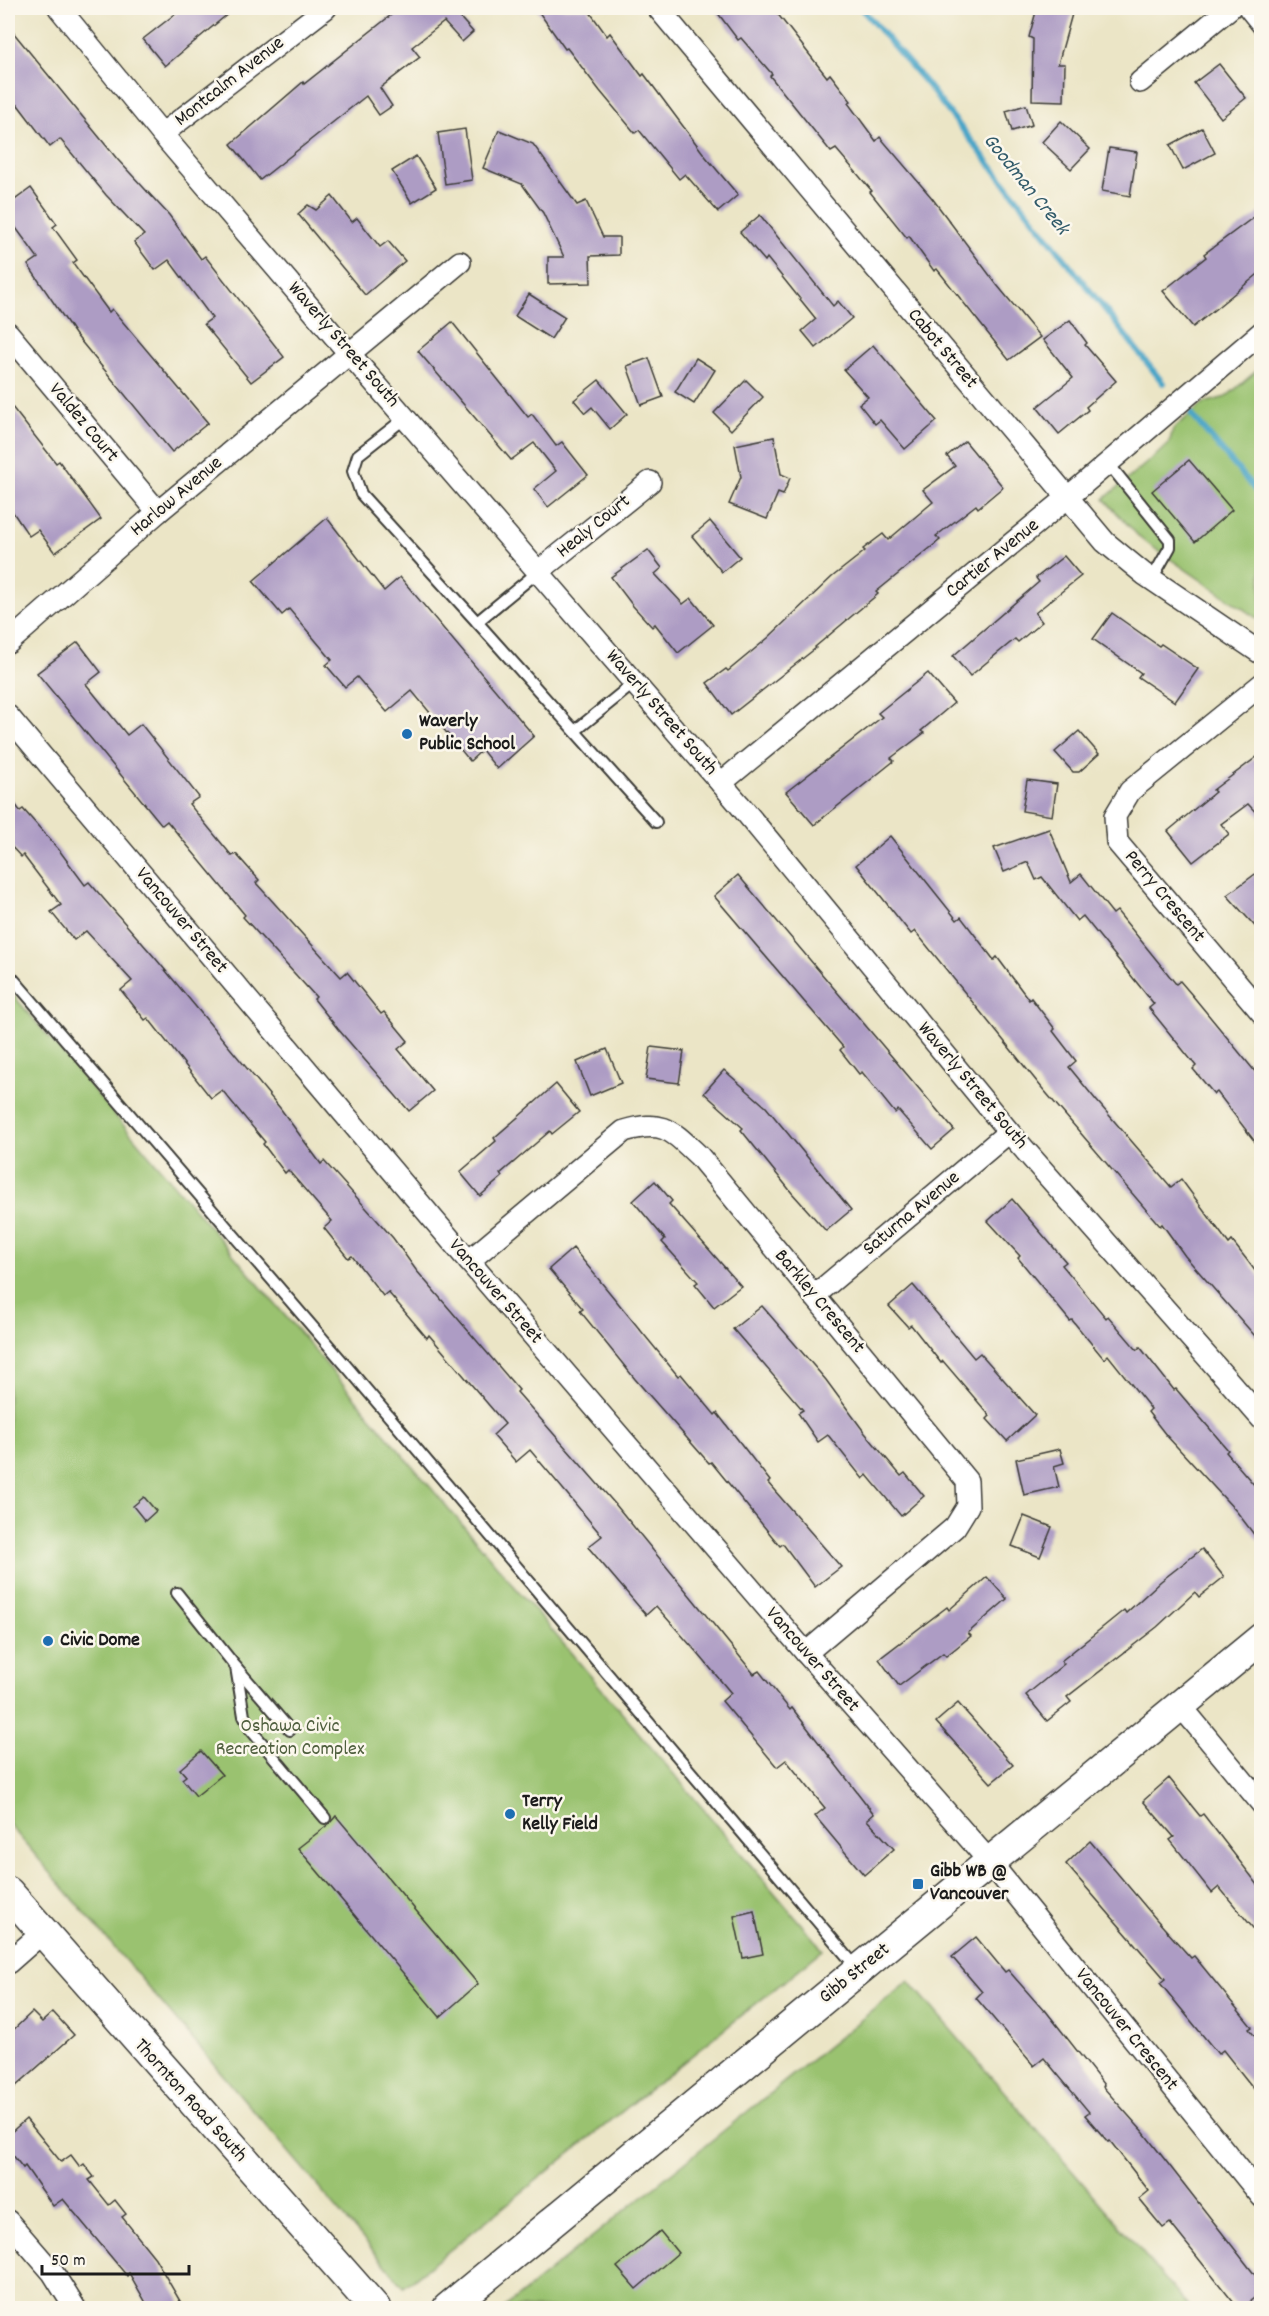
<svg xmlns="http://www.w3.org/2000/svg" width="1269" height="2316" font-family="Dekko,sans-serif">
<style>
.green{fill:#9ac26f;stroke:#5b6f46;stroke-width:1.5}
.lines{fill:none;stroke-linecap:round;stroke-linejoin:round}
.stream{stroke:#48a5c7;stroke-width:6}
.building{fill:#ad9cc4}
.service-casing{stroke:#3b3a36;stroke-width:14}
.minor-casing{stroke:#3b3a36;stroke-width:24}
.secondary-casing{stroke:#3b3a36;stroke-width:33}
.service{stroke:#fff;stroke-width:10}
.minor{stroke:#fff;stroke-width:21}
.secondary{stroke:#fff;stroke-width:30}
.poi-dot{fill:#1f6fb2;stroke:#fbf7ec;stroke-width:2}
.labels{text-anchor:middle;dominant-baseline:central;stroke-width:5;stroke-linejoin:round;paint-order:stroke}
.street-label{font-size:20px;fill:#1c1c1c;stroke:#fbf7ec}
.poi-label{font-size:20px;font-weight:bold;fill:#1c1c1c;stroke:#fbf7ec;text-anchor:start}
.park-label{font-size:20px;fill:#4e5e3d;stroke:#fbf7ec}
.water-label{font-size:21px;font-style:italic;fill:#305a69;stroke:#fbf7ec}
</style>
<rect width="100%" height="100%" fill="#fbf7ec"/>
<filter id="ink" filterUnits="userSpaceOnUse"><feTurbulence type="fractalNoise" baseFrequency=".0167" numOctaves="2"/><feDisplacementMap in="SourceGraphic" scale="12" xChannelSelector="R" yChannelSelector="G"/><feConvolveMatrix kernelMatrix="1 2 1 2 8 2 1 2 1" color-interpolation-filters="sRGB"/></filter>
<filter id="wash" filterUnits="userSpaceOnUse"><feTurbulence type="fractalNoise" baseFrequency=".008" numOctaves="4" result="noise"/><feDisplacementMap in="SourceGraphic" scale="24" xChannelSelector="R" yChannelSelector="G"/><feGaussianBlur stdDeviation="1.35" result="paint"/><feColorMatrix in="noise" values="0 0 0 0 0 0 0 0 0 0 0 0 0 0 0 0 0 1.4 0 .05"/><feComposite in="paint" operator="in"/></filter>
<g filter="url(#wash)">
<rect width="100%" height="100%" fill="#ebe5c6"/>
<g class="green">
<polygon points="1261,367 1261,621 1141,539 1104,499 1169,444 1173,429 1204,403 1226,397"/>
<polygon points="8,989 823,1950 404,2287 8,1823"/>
<polygon points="909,1981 1190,2308 504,2308"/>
</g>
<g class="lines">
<g class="stream">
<polyline points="861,8 925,82 1163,383"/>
<polyline points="1191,414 1262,498"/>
</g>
</g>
<g id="blocks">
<g class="building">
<polygon points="183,8 235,8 165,66 143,39"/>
<polygon points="400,8 463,8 456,13 473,32 462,42 444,22 412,47 420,57 380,88 392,106 379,115 366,96 260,180 231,144 303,82 304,84"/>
<polygon points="536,8 587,8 607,36 610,33 642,76 644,74 706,157 738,195 718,212 685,174 679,179 639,130 635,133 600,91 567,48 565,49"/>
<polygon points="714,8 773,8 827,77 830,74 851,101 848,103 876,141 880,137 932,198 997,285 1040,337 1009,360 937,269 934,271 909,236 907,238 870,192 872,191 836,149 831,152 770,76 772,74 741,38 738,40"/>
<polygon points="1037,8 1050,8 1072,14 1058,64 1065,64 1064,101 1032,100 1033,39 1029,37"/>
<polygon points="8,26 118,160 169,215 201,259 205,256 284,357 251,382 204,324 212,318 169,260 155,270 134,242 144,235 106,195 60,139 50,147 18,105 16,107 8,97"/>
<polygon points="1219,64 1246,98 1221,118 1194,83"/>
<polygon points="1026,105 1032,125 1012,131 1006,111"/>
<polygon points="1061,121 1090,149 1071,169 1042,142"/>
<polygon points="1202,128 1215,153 1183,170 1170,145"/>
<polygon points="465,129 472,180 445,184 438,133"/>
<polygon points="499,130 533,144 577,205 586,201 603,237 619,237 619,255 590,256 591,283 548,284 548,257 564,257 543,213 522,184 483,168"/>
<polygon points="1109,148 1137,152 1130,196 1102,191"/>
<polygon points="416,156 436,188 412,203 392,171"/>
<polygon points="31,188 57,224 53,227 77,260 73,263 109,312 112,309 208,423 172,452 75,334 28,265 38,258 8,217 8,205"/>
<polygon points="332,196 352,222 357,218 380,247 388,241 405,261 365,295 298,214 308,205 316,210"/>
<polygon points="1262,211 1262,271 1193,327 1163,291 1206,257 1204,254"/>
<polygon points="760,215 833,306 838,301 852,318 816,348 802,331 816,319 767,258 765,261 740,232"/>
<polygon points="529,294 565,317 551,339 515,316"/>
<polygon points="1070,320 1087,343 1085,345 1116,381 1086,407 1088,410 1059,434 1037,407 1073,378 1043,340"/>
<polygon points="452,322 528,417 532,414 556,446 562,442 588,475 548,507 534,489 556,471 534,443 511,460 418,351"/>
<polygon points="873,345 937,421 905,449 880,420 875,424 859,404 868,397 844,370"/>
<polygon points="649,358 663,397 641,405 627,366"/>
<polygon points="696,358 715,370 694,404 675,392"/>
<polygon points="599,380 627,414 610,429 592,407 585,413 574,400"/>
<polygon points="746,380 763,397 731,430 714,413"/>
<polygon points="8,402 56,463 59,461 101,519 55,553 38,530 29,536 8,505"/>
<polygon points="774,437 781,474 790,478 783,495 778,493 767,519 729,504 741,477 735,445"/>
<polygon points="965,441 1003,487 978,508 976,505 936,536 940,540 876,592 878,594 815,647 816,648 731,715 707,683 726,669 728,671 768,638 832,577 865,551 863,549 883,534 888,540 933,502 923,490 955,466 947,456"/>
<polygon points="1189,460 1232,510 1195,542 1152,491"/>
<polygon points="327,518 384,591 400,577 534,736 497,769 482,750 470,761 412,691 387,712 357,677 345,687 326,665 332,660 289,609 282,615 253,581"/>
<polygon points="710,521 740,557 722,572 692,536"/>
<polygon points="648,550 662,568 655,574 683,604 691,598 713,625 678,653 655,624 652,627 633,606 611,577"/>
<polygon points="1064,556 1081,576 1035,613 1042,622 1018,642 1015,639 970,676 953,656 1039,582 1036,578"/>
<polygon points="1112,613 1159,646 1161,644 1198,669 1175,702 1138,677 1141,673 1093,639"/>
<polygon points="78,642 101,672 86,684 127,735 141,724 199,797 189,804 232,856 236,854 259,880 256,883 341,977 347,972 381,1014 384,1012 408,1041 398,1049 433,1091 409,1111 338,1029 314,999 316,997 243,917 245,915 167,821 162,825 37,673"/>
<polygon points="928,673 954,703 921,731 924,733 891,758 894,761 814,825 786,792 882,717 878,713"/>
<polygon points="1079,731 1099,754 1079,772 1073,772 1055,752"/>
<polygon points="1262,753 1262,819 1248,804 1221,824 1229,834 1193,862 1168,831 1215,792 1213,790"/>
<polygon points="1027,780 1057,784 1052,816 1022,811"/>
<polygon points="8,794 20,811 23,809 59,850 85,885 89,882 156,959 280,1108 321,1164 324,1161 393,1238 416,1270 519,1390 517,1392 616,1505 754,1674 759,1671 790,1710 792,1708 874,1814 867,1820 894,1849 864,1875 815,1816 825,1808 786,1760 777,1767 722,1701 731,1693 700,1656 656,1606 646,1615 588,1547 602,1536 573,1501 530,1450 516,1462 493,1435 505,1424 429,1335 427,1338 388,1292 383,1296 352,1256 348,1258 324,1228 332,1221 288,1170 285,1173 263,1144 265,1142 222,1090 211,1098 148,1018 145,1020 121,990 132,981 86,931 74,940 51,912 61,905 23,855 21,857 8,843"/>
<polygon points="1049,829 1071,882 1081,874 1113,914 1117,911 1176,984 1180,981 1192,995 1262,1080 1262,1151 1217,1092 1214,1094 1193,1069 1196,1066 1149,1008 1154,1004 1083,916 1077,921 1042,877 1036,880 1028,862 1004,872 994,848"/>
<polygon points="890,836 957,920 961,917 994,960 997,957 1029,1000 1031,998 1055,1029 1053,1031 1076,1061 1069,1067 1096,1100 1171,1187 1181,1179 1229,1244 1232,1241 1247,1260 1262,1280 1262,1344 1185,1256 1162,1224 1160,1226 1042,1088 915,931 911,934 856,865"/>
<polygon points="1262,869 1262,934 1227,895"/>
<polygon points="738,875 954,1130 932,1149 898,1110 895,1113 862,1072 859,1074 840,1050 843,1047 714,896"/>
<polygon points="651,1047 684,1051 679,1083 646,1079"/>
<polygon points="607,1049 621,1083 590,1096 577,1062"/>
<polygon points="724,1070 766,1107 851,1210 826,1231 792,1193 741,1130 743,1128 704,1093"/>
<polygon points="556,1084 579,1112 552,1134 550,1131 500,1174 502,1177 480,1196 460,1172 496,1141 494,1138"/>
<polygon points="655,1181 672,1201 669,1204 741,1286 714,1307 695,1284 698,1282 662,1242 665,1239 633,1201"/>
<polygon points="1012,1199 1066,1262 1062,1265 1106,1318 1108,1316 1137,1350 1140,1347 1174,1390 1176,1389 1228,1450 1226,1452 1262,1494 1262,1545 1237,1512 1166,1435 1148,1412 1151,1409 1108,1355 1104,1359 1072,1320 1070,1321 1018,1258 1020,1256 988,1221"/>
<polygon points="573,1248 678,1376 681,1374 715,1415 717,1413 770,1481 768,1483 841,1567 815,1587 783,1544 780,1546 711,1462 709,1463 635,1379 580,1311 583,1309 549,1269"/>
<polygon points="913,1285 974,1358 980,1353 1035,1415 1007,1441 987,1419 990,1416 943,1361 941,1363 911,1325 908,1327 889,1306"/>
<polygon points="762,1306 826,1380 865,1433 901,1476 905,1473 924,1496 901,1516 867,1475 863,1479 828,1435 818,1442 798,1413 803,1410 733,1329"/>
<polygon points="1060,1449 1064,1463 1054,1466 1059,1487 1024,1495 1016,1459"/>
<polygon points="144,1497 156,1511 145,1521 133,1506"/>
<polygon points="1024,1516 1052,1527 1040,1557 1012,1546"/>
<polygon points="1202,1549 1224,1577 1199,1597 1195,1592 1157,1627 1067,1697 1071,1702 1047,1721 1026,1695 1064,1664 1061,1661 1124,1610 1126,1613 1161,1581"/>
<polygon points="987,1577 1007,1599 968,1633 971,1636 946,1656 943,1653 899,1686 879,1659 947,1607 949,1610"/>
<polygon points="958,1703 1013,1765 991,1783 936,1722"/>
<polygon points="201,1751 222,1775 196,1796 182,1779 186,1776 180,1769"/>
<polygon points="1169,1778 1200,1816 1203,1814 1262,1890 1262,1939 1219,1887 1212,1893 1170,1840 1174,1837 1143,1801"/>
<polygon points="336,1816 478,1984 440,2017 298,1848 330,1823"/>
<polygon points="1090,1841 1156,1919 1191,1958 1194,1956 1252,2027 1249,2029 1262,2045 1262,2099 1223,2050 1218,2054 1160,1983 1165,1979 1066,1864"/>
<polygon points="754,1911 763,1954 743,1958 734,1916"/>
<polygon points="976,1937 1005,1972 1008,1970 1044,2011 1045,2010 1104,2085 1103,2087 1144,2133 1262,2284 1262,2292 1241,2308 1238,2308 1170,2223 1163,2228 1139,2199 1149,2191 1110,2141 1108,2142 1085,2115 1089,2112 1044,2058 1034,2066 976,1998 982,1992 952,1957"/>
<polygon points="32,2012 42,2022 53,2012 74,2035 8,2093 8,2035"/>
<polygon points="26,2119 61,2162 71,2155 80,2167 84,2164 94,2177 89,2180 109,2205 115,2200 126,2214 122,2217 155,2258 184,2308 149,2308 129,2273 127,2276 63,2199 53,2206 25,2166 23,2168 8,2149 8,2135"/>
<polygon points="660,2231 678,2253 636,2289 617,2267"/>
</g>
</g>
</g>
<g filter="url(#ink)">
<use href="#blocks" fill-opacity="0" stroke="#3b3a36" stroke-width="1.5"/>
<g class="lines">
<g class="service-casing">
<g id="service">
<polyline points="405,418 358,455 353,471 361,494 477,622"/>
<polyline points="1108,463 1170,540 1170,547 1152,579"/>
<polyline points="539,571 477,622 656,822"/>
<polyline points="575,731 634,683"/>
<polyline points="8,973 348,1368 857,1968"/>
<polyline points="177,1593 236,1667 244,1716 251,1730 325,1818"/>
<polyline points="236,1667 290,1730"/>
</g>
</g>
<g class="minor-casing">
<g id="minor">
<polyline points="59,8 162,134 348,352 739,804 1009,1132 1262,1419"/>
<polyline points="658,8 1105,542 1144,574 1262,654"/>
<polyline points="1249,8 1262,24"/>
<polyline points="1140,82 1230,8"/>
<polyline points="162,134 326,8"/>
<polyline points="8,333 158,512"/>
<polyline points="539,571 650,482"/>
<polyline points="8,643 158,512 460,262"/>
<polyline points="1262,684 1130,791 1115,816 1117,842 1262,1013"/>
<polyline points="8,716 455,1245 806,1653 990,1862 1262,2197"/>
<polyline points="721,783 1067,498 1262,332"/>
<path d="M469,1261L624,1131C664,1120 670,1129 699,1156L967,1481L968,1506L955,1527L806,1653"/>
<polyline points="814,1296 1009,1132"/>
<polyline points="1180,1705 1262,1804"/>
<polyline points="8,1963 42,1933"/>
<polyline points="8,2221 53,2273 75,2308"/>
</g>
</g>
<g class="secondary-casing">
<g id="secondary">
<polyline points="8,1892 375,2308"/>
<polyline points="448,2308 1262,1638"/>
</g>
</g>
<use href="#service" class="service"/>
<use href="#minor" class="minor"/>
<use href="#secondary" class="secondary"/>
</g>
</g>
<g class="poi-dot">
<circle cx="407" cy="734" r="6"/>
<circle cx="48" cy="1641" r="6"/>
<circle cx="510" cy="1814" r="6"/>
<rect x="912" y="1878" width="12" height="12" rx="3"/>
</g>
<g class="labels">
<g class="street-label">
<text transform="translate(230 82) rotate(-38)">Montcalm Avenue</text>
<text transform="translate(343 345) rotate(49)">Waverly Street South</text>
<text transform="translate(942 349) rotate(50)">Cabot Street</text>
<text transform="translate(83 423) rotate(50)">Valdez Court</text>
<text transform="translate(177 497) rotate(-40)">Harlow Avenue</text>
<text transform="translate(594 527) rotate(-39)">Healy Court</text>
<text transform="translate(993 559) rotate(-39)">Cartier Avenue</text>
<text transform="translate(661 713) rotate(49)">Waverly Street South</text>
<text transform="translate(1164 897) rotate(50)">Perry Crescent</text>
<text transform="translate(181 921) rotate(50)">Vancouver Street</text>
<text transform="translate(972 1086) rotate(50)">Waverly Street South</text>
<text transform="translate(912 1214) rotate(-40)">Saturna Avenue</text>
<text transform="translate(495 1292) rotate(49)">Vancouver Street</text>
<text transform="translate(819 1302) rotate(50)">Barkley Crescent</text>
<text transform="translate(812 1660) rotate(49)">Vancouver Street</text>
<text transform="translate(855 1974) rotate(-39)">Gibb Street</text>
<text transform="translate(1126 2030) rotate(51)">Vancouver Crescent</text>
<text transform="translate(190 2101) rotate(48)">Thornton Road South</text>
</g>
<g class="poi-label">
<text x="419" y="722">Waverly<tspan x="419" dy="23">Public School</tspan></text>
<text x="60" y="1641">Civic Dome</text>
<text x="522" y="1802">Terry<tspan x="522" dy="23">Kelly Field</tspan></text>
<text x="930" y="1872">Gibb WB @<tspan x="930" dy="23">Vancouver</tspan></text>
</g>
<g class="park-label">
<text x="290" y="1727">Oshawa Civic<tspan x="290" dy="23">Recreation Complex</tspan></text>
</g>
<g class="water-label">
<text transform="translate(1025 185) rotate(51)">Goodman Creek</text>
</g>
</g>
<rect width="1269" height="2316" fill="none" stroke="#fbf7ec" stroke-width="30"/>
<path d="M42 2265v9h147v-9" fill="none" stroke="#1c1c1c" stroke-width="3"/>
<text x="51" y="2265" font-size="18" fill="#1c1c1c" stroke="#fbf7ec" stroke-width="4.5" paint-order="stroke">50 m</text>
</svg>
